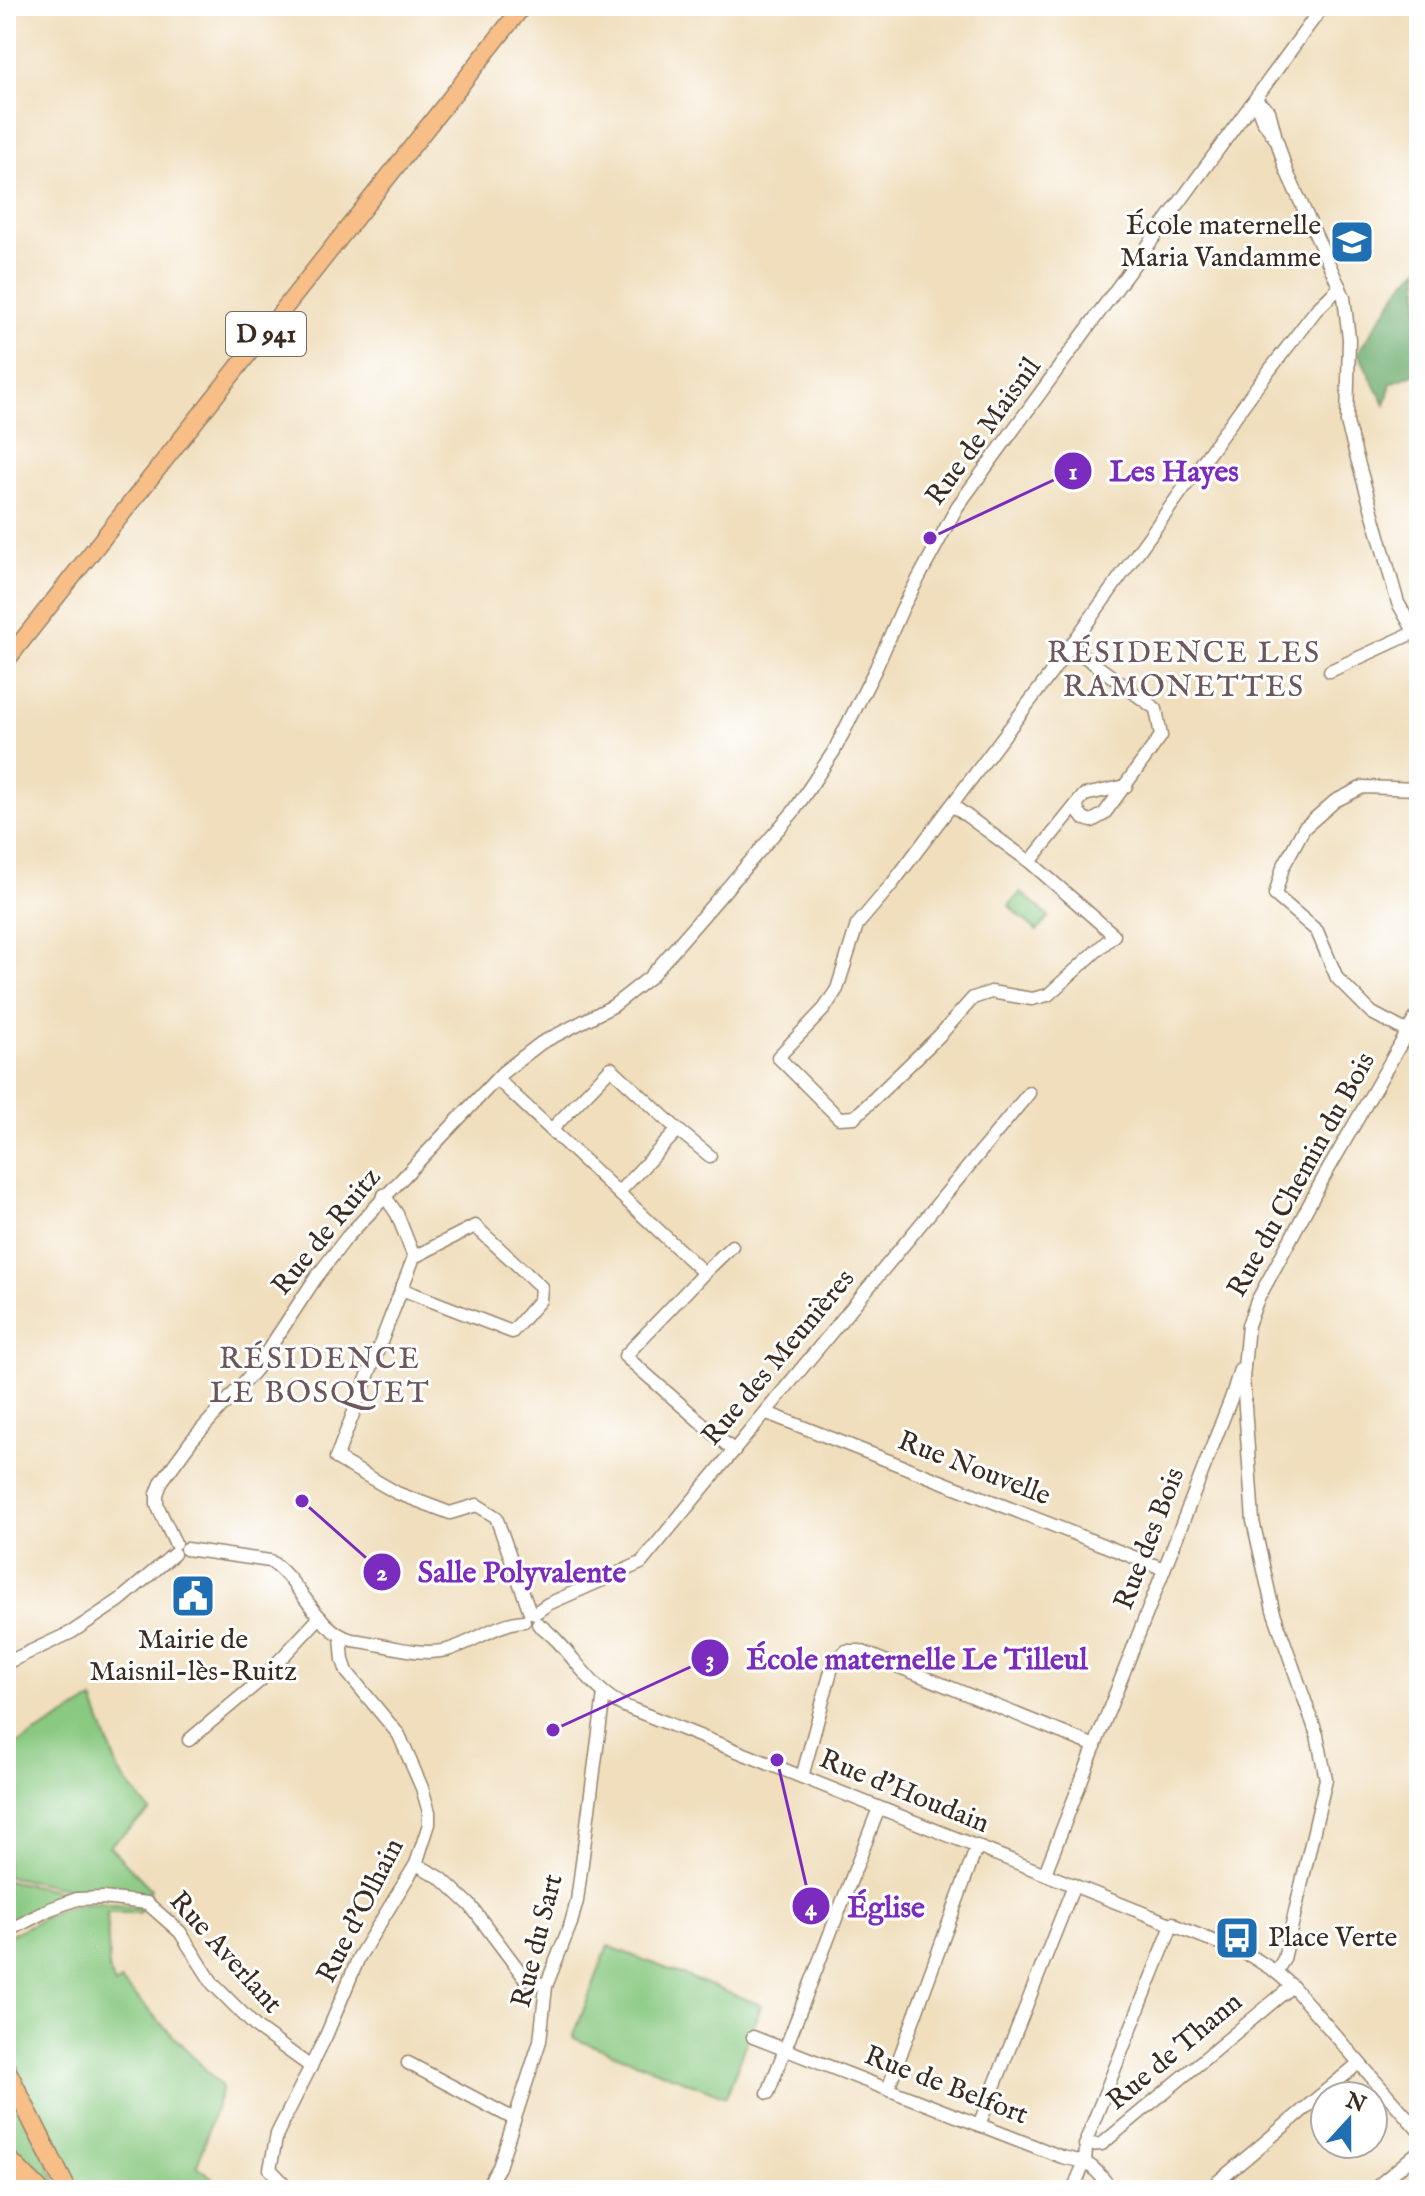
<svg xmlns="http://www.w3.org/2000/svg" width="1425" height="2196" font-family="'IM FELL English',serif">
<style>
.green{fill:#89c981;stroke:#627a50;stroke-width:2}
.forest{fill:#6ead6f;stroke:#546c46;stroke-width:2}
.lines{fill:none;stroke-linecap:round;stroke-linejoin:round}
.minor-casing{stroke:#96846d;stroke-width:15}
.major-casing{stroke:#96846d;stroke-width:19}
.highway-casing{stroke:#96846d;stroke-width:21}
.minor{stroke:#fff;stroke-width:12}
.major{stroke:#f7be87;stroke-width:16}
.highway{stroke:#f7be87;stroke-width:18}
.labels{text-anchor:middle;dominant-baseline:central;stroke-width:6;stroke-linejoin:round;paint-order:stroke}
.shield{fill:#fff;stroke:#766a62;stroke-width:2}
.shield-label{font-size:26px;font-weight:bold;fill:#3b2a1e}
.poi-label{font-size:28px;fill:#3b2a1e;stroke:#fff;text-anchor:end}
.street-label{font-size:28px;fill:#3b2a1e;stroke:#fff}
.neighbourhood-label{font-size:30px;letter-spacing:2px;fill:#6d565c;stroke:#fff}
.leader{fill:none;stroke:#7b2cbf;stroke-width:3}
.callout-dot{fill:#7b2cbf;stroke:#fff;stroke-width:3}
.mark-label{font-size:24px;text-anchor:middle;font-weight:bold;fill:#fff}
.callout-label{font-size:30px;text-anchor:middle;font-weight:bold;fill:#7b2cbf;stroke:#fff;stroke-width:6;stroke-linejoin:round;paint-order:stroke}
</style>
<rect width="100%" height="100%" fill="#fff"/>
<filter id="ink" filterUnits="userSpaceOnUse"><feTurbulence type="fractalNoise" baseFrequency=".0125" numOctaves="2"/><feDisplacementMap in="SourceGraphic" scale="16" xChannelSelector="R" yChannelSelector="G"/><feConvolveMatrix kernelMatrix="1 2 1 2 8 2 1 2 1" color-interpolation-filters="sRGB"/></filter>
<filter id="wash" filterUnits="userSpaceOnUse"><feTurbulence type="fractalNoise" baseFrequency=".006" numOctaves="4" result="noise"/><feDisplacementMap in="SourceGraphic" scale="32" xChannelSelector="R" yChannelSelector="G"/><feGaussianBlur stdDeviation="1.8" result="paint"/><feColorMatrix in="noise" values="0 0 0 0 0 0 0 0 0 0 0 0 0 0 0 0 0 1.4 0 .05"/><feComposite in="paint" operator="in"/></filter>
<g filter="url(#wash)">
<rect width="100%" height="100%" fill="#f0debc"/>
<g class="green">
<polygon points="1021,892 1049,917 1037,931 1009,906"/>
<polygon points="93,1700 119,1772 150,1811 109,1846 151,1889 148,1895 140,1897 80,1894 76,1890 6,1876 6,1751"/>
<polygon points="6,1880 69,1893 71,1897 6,1925"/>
<polygon points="98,1903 142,1908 139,1913 107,1913 109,1970 115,1985 121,1981 222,2087 197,2166 228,2190 74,2190 6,2052 6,1937 63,1908"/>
<polygon points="608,1946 761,2005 726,2097 573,2038"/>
<polygon points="6,2081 61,2190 53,2190 6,2143"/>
</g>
<polygon class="forest" points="1419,268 1419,372 1391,383 1385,405 1358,352 1403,284"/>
</g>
<g filter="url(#ink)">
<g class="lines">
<g class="minor-casing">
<g id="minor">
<polyline points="1255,100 1262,119 1277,141 1286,170 1344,297 1349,339 1347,423 1398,603 1419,640"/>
<polyline points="1255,100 1269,111 1275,134"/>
<path d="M1070,646L1156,709L1161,736L1104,814L1092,821C1082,819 1079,815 1076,805"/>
<polyline points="1330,671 1415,632"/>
<polyline points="952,805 1030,862 1114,935 1048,995 1032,999 991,992 973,998 940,1035 855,1117 839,1118 778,1057 824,1009 837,989 857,925 892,884 1049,676 1255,389 1316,310 1340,287"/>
<polyline points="1030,862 1084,795 1126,786"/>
<polyline points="1408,1032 1372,1013 1337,978 1317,931 1275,895 1283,867 1304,828 1335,801 1363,787 1419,789"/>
<polyline points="497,1079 704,1273 625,1356 734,1451"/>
<polyline points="552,1129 611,1068 678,1130 619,1192"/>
<polyline points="678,1130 710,1156"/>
<polyline points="384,1195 397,1214 414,1257 336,1458 397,1493 450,1513 477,1505 496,1517 530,1612"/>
<polyline points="704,1273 732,1246"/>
<polyline points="401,1289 512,1332 540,1300 541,1287 475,1226 414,1257"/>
<polyline points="767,1413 1164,1569"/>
<polyline points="175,1543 157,1505 157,1494 162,1481 192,1440 255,1370 315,1279 347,1237 502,1073 541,1043 613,1006 650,977 794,811 834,751 876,668 903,607 957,507 1323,6"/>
<path d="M186,1549L270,1561C301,1581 317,1631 352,1640C382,1643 417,1657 447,1650C474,1643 496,1623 524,1621"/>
<polyline points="535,1613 548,1604 641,1563 1029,1093"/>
<path d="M538,1624C571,1647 587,1688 624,1706L1251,1956L1276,1972L1292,1986L1419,2131"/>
<polyline points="6,1663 72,1632 120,1600 174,1554"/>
<polyline points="189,1740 262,1679 320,1617"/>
<polyline points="802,1777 834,1660 846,1651 860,1651 1095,1746"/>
<polyline points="416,1864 441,1878 470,1905 524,1977 546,1986"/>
<polyline points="1045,1873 1232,1396 1240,1369"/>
<polyline points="6,1932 50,1909 77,1899 103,1898 147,1903 180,1932 213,1984 257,2028 311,2067"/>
<polyline points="1276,1972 1284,1959 1326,1779 1317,1735 1273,1610 1253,1521 1243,1378 1248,1325 1257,1301 1324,1177 1419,1012"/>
<path d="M753,2037L1062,2157C1093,2163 1093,2166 1112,2190"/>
<polyline points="408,2063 514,2119"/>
<polyline points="888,2089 977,1846"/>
<polyline points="768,2093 879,1808"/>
<polyline points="979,2125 1074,1885"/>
<polyline points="1085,2145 1102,2144 1292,1986"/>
<polyline points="290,2190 270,2169 277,2134 326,2036 359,1957 416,1864 429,1824 429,1812 422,1788 399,1735 347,1672 343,1660 341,1637"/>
<polyline points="485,2190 499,2167 540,2041 546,1986 571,1923 577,1901 604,1694"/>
<polyline points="1073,2190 1085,2161 1087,2138 1173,1923"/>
<polyline points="1208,2190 1359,2063"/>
<polyline points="1373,2190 1419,2151"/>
</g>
</g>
<g class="major-casing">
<polyline id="major" points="6,661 523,6"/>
</g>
<g class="highway-casing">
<g id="highway">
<polyline points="6,2069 67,2190"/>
<polyline points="6,2157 39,2190"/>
<polyline points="6,2178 18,2190"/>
</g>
</g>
<use href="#minor" class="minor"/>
<use href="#major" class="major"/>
<use href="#highway" class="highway"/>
</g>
</g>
<defs>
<g id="school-square" transform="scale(2.3)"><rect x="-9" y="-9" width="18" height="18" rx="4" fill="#1f6fb2" stroke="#fff"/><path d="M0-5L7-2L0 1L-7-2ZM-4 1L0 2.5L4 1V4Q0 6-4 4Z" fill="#fff"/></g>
<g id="civic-square" transform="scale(2.3)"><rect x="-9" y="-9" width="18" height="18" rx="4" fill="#1f6fb2" stroke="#fff"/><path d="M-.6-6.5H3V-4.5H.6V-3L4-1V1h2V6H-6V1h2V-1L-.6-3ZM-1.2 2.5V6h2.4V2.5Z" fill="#fff"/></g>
<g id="bus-square" transform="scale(2.3)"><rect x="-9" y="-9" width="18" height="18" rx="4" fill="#1f6fb2" stroke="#fff"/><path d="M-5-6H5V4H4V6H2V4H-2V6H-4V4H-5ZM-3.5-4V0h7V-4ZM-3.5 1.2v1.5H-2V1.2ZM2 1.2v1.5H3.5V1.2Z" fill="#fff"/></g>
</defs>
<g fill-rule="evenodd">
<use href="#school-square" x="1352" y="242"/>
<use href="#civic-square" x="193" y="1596"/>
<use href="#bus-square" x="1237" y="1938"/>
</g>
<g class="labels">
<rect class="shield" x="226" y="312" width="80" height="44" rx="6"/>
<g class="shield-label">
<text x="266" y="334">D 941</text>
</g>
<g class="poi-label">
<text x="1321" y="226">École maternelle<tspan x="1321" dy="32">Maria Vandamme</tspan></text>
<text x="193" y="1640" text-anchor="middle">Mairie de<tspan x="193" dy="32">Maisnil-lès-Ruitz</tspan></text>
<text x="1268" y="1938" text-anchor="start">Place Verte</text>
</g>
<g class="street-label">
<text transform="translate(984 432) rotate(-54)">Rue de Maisnil</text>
<text transform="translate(1302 1175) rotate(-61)">Rue du Chemin du Bois</text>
<text transform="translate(327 1232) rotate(-51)">Rue de Ruitz</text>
<text transform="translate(779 1358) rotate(-50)">Rue des Meunières</text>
<text transform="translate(974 1469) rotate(21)">Rue Nouvelle</text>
<text transform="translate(1150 1539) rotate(-69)">Rue des Bois</text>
<text transform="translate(904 1792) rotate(22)">Rue d'Houdain</text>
<text transform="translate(361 1911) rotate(-63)">Rue d'Olhain</text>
<text transform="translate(538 1941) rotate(-76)">Rue du Sart</text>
<text transform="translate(225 1953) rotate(48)">Rue Averlant</text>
<text transform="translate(1175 2052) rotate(-40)">Rue de Thann</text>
<text transform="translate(946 2086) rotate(21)">Rue de Belfort</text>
</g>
<g class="neighbourhood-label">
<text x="1184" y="654">RÉSIDENCE LES<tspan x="1184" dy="34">RAMONETTES</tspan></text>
<text x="320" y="1360">RÉSIDENCE<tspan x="320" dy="34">LE BOSQUET</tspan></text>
</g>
</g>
<path class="leader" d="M930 538L1073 471M302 1501L382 1572M553 1730L710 1658M777 1760L811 1906"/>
<g class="callout-dot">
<circle cx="930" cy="538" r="8"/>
<circle cx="302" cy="1501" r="8"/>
<circle cx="553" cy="1730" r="8"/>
<circle cx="777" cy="1760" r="8"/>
<circle cx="1073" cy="471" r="20"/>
<circle cx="382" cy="1572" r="20"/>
<circle cx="710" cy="1658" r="20"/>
<circle cx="811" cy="1906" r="20"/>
</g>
<g class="mark-label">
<text x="1073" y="479">1</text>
<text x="382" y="1580">2</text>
<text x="710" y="1667">3</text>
<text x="811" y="1915">4</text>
</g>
<g class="callout-label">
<text x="1174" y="481">Les Hayes</text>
<text x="522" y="1582">Salle Polyvalente</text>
<text x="917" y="1669">École maternelle Le Tilleul</text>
<text x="886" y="1917">Église</text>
</g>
<rect width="1425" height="2196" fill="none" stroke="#fff" stroke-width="32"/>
<g transform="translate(1349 2120) rotate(21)"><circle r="38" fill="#ffffff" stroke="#b1aaa5" stroke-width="2"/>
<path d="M0-6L14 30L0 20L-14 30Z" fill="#1f6fb2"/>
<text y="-12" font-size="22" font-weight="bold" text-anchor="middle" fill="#3b2a1e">N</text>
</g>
</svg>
